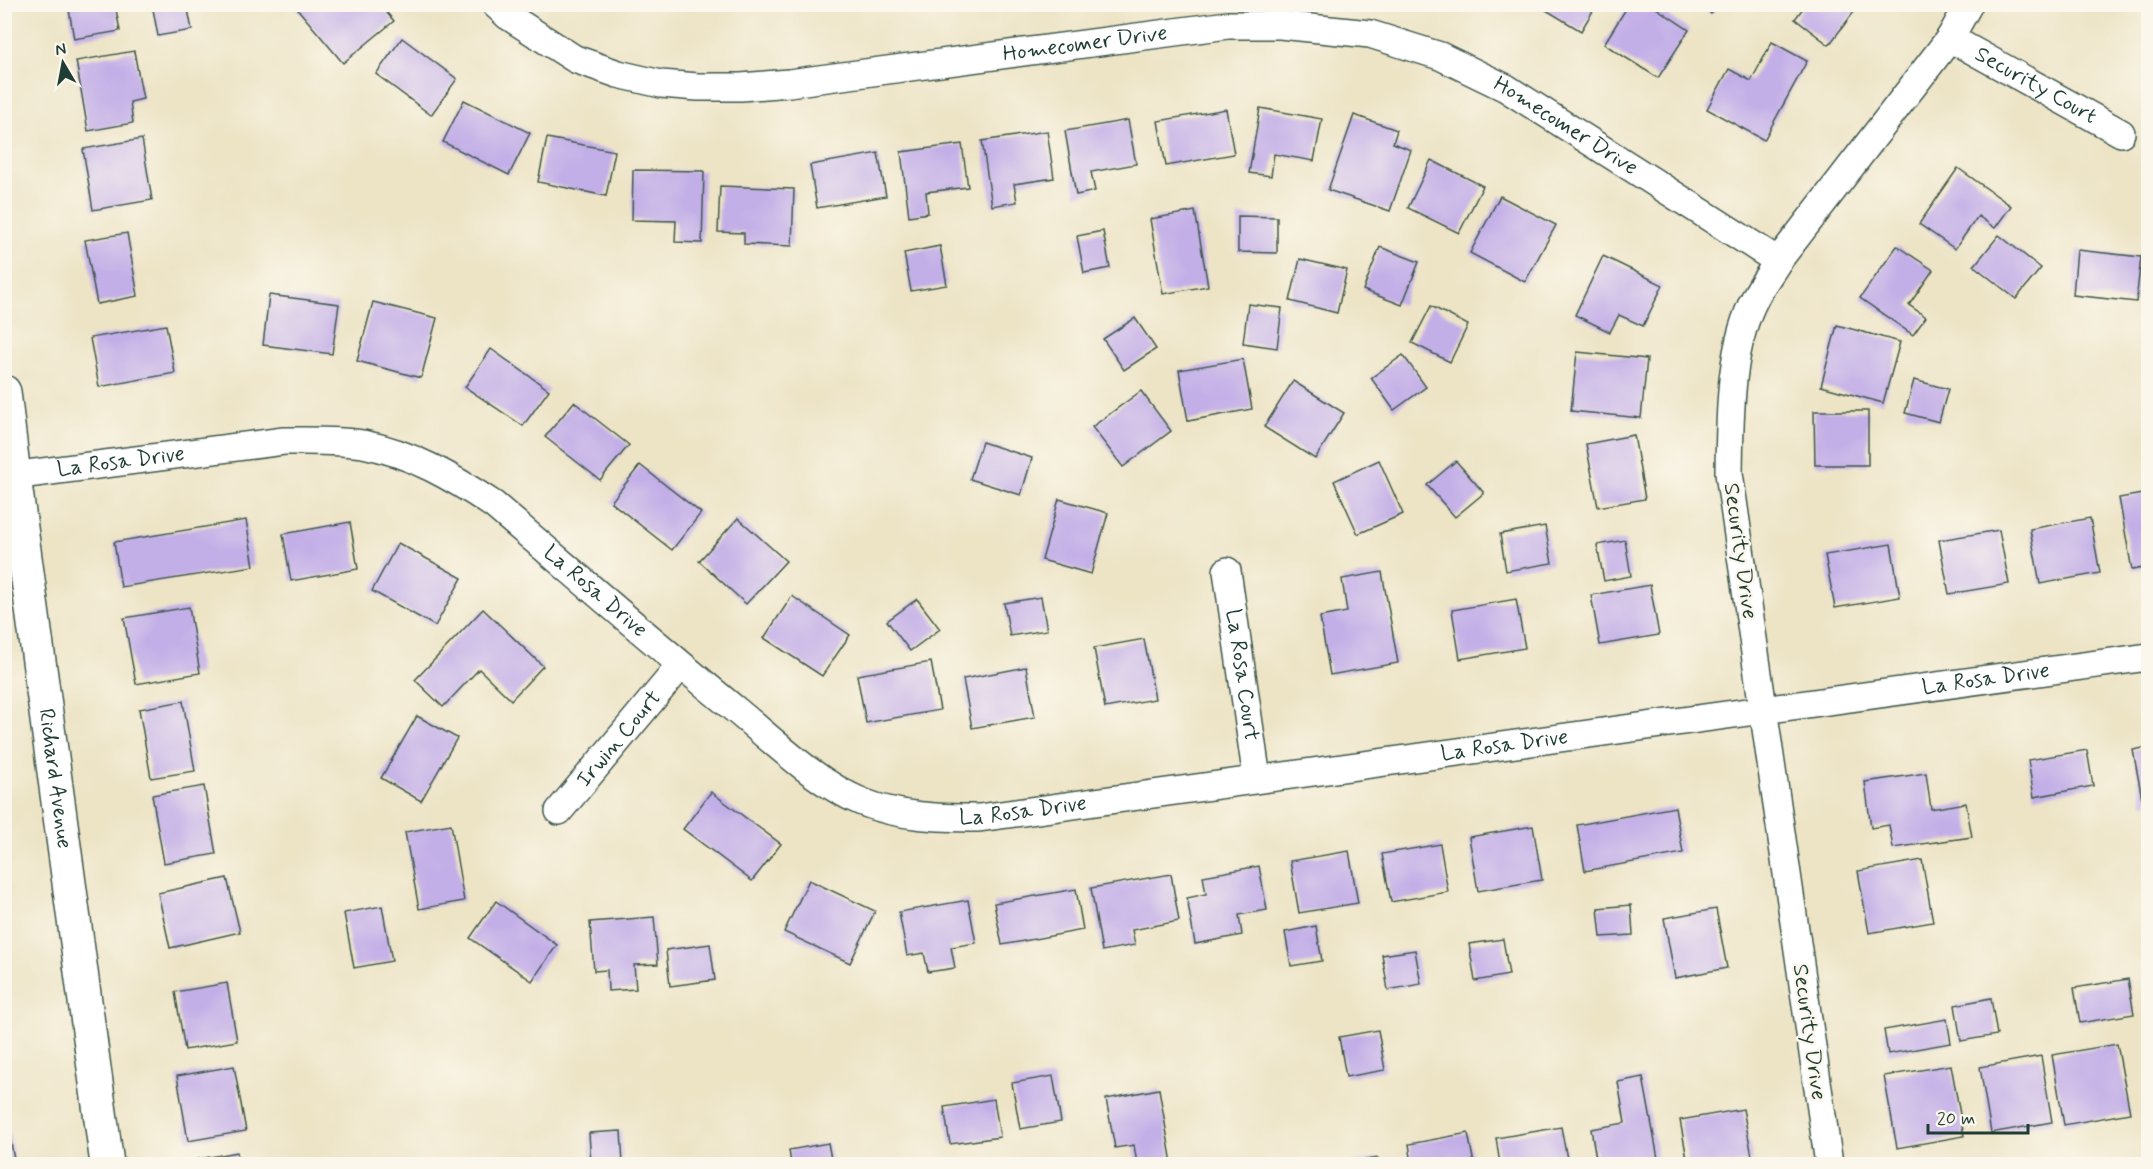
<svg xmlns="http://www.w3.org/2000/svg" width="2153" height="1169" font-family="Mynerve,sans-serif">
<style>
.building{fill:#c3afe7}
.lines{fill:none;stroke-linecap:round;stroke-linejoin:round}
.minor-casing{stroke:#3e564a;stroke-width:30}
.tertiary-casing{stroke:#3e564a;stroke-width:36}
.minor{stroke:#fff;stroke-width:27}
.tertiary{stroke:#fff;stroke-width:33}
.labels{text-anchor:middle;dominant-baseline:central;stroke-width:5;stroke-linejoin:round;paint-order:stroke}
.street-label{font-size:22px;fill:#1f3d34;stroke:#fbf7ec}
</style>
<rect width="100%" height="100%" fill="#fbf7ec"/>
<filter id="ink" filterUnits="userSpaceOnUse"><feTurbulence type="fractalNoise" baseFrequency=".0167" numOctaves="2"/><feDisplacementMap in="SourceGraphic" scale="12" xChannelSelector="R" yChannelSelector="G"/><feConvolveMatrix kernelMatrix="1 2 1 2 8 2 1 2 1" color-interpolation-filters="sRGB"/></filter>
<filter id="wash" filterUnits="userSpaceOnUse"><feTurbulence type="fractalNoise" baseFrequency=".008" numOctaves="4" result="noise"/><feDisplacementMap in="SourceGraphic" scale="24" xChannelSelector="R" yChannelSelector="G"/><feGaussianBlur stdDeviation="1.35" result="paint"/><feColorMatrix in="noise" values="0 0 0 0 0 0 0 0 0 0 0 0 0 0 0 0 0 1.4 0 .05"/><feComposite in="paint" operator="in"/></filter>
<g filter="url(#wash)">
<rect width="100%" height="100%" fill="#ede4c6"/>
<g id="blocks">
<g class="building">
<polygon points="68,4 115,4 120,31 74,39"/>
<polygon points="152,4 187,4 192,30 158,36"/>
<polygon points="1536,4 1597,4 1581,31"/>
<polygon points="1629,4 1650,4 1689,30 1658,78 1604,44"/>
<polygon points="1701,4 1721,4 1711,14"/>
<polygon points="1806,4 1860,4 1829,45 1795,19"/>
<polygon points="297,5 380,5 394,21 343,63 295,6"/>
<polygon points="402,38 457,79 431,115 376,74"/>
<polygon points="1772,42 1807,61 1764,140 1707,109 1729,69 1751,81"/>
<polygon points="134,51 143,99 130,102 133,123 88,131 76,61"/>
<polygon points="464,100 530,133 509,175 443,142"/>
<polygon points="1260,108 1322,119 1314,161 1274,154 1271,176 1249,173"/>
<polygon points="1226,109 1234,154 1166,166 1158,121"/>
<polygon points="1354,115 1397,130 1393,143 1411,150 1390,211 1328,190"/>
<polygon points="1128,120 1136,164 1091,172 1095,191 1076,195 1065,131"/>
<polygon points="1047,131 1054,178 1014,184 1017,202 992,206 982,141"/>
<polygon points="547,138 615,151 606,196 538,182"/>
<polygon points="142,139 152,200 93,210 83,149"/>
<polygon points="962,144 968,187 926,192 928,213 909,216 901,152"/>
<polygon points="878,153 886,196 817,208 810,165"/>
<polygon points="1431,160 1483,186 1459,233 1408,208"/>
<polygon points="1958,168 2011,206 1995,228 1978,216 1955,249 1919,224"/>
<polygon points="633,170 704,171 702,243 675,242 676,221 632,220"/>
<polygon points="720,186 794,189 792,246 744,244 744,233 718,232"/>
<polygon points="1500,196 1556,225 1525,282 1470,253"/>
<polygon points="1195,211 1208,286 1163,294 1150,219"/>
<polygon points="1238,216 1277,217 1277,253 1238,252"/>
<polygon points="1103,231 1110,268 1084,273 1077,236"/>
<polygon points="127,233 138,296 97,304 85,240"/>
<polygon points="1999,235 2041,268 2016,299 1974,266"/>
<polygon points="940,246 947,285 911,291 904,253"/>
<polygon points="1897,246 1933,270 1909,305 1926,317 1913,335 1860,298"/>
<polygon points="1380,247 1419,262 1402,305 1363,290"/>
<polygon points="2077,250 2141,257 2136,302 2073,295"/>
<polygon points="1603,256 1663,285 1643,326 1619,315 1610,332 1575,315"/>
<polygon points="1300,259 1347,270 1337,313 1290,301"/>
<polygon points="269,295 339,304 332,354 263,345"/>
<polygon points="373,302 437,318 421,378 357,361"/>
<polygon points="1248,304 1282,308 1277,348 1243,343"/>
<polygon points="1431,306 1468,325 1450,362 1412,343"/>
<polygon points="1135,318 1156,349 1124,370 1103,339"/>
<polygon points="166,325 175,373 99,387 90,338"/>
<polygon points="1837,325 1900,342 1883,403 1821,386"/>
<polygon points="491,349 549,390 523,426 465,387"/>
<polygon points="1577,352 1647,359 1641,418 1571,411"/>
<polygon points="1403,355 1426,387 1394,410 1371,378"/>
<polygon points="1243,359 1252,409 1188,421 1179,370"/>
<polygon points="1914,380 1948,389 1939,422 1905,413"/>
<polygon points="1293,381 1344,413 1315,459 1264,427"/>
<polygon points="1141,391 1171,431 1123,467 1092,427"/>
<polygon points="574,402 629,445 600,480 545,437"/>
<polygon points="1814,411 1868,411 1868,465 1815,465"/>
<polygon points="1634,435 1645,499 1598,507 1586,444"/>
<polygon points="982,442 1032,458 1021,495 970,479"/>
<polygon points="1379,460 1403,514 1358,534 1334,481"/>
<polygon points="1456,461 1484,493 1455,517 1427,485"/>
<polygon points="640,465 701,513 672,550 611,502"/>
<polygon points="2148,493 2148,567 2132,570 2119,498"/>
<polygon points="1059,499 1108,513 1091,574 1042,560"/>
<polygon points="738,518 786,561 746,604 699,561"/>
<polygon points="2090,518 2100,573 2040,584 2030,529"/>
<polygon points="246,520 254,566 121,587 114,542"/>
<polygon points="350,522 358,569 291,581 283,534"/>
<polygon points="1545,526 1552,563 1506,571 1500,534"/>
<polygon points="1999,530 2009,584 1949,594 1939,540"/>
<polygon points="1625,540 1631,576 1604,581 1597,545"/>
<polygon points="398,543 462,578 435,626 372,591"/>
<polygon points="1891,544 1900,597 1835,608 1825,555"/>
<polygon points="1382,572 1398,663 1330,675 1320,617 1347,612 1342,579"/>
<polygon points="1650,585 1659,635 1600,645 1591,595"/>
<polygon points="792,596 850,635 822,676 764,638"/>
<polygon points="1041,597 1047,630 1010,636 1004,603"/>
<polygon points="917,599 940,629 910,651 887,621"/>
<polygon points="1516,599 1525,648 1460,659 1452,610"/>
<polygon points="189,607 200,673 136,684 124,618"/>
<polygon points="483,609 543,666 511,700 479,669 443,707 415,680"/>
<polygon points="1144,639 1155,699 1105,708 1094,648"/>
<polygon points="931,662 940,710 866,723 857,675"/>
<polygon points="1026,667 1035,717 972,728 963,679"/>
<polygon points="183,701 195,771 151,778 139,709"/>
<polygon points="417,716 457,738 421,801 381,778"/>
<polygon points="2148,747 2148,803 2143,804 2133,750"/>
<polygon points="2087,750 2093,786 2034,797 2028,760"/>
<polygon points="1926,773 1931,809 1966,803 1972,837 1893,848 1889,825 1871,828 1865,782"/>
<polygon points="204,786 216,854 164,863 152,795"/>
<polygon points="711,792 781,844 752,881 683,829"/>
<polygon points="1675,807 1683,853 1585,871 1577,825"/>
<polygon points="451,824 464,901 419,909 405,832"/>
<polygon points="1533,826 1542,880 1478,891 1469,837"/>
<polygon points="1440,844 1448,892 1391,902 1382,854"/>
<polygon points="1349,851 1358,903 1299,913 1290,861"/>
<polygon points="1922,860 1933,922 1869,933 1858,871"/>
<polygon points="1259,866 1267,910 1239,915 1242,935 1195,944 1187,898 1206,894 1203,876"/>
<polygon points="1171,874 1179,921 1132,930 1135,945 1102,951 1091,888"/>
<polygon points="227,878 240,932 170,948 158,893"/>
<polygon points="809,880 875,911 850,963 784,932"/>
<polygon points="1076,889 1083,930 1002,945 994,903"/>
<polygon points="968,900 976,943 951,947 955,968 928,972 924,953 907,956 899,912"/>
<polygon points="496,901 557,945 532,981 470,938"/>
<polygon points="1631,905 1633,935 1601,937 1598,908"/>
<polygon points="382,906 392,961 354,968 344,913"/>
<polygon points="1716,909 1727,968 1675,978 1664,918"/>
<polygon points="654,917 658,964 634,965 636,989 608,991 607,970 594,971 590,922"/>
<polygon points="1316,926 1322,961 1291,966 1285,932"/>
<polygon points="1503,939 1509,975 1475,981 1469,944"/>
<polygon points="710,944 715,980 670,986 666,950"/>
<polygon points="1415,950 1421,984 1388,990 1382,955"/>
<polygon points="2128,979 2134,1014 2080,1023 2074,988"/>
<polygon points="227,983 237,1041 185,1050 175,992"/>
<polygon points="1991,998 1997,1035 1961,1041 1955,1005"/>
<polygon points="1947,1019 1951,1043 1888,1054 1884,1030"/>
<polygon points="1378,1030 1385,1070 1346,1077 1339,1037"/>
<polygon points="2117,1044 2130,1113 2064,1125 2052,1055"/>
<polygon points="2041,1056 2052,1122 1991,1133 1980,1067"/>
<polygon points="1951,1065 1964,1136 1897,1148 1884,1076"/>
<polygon points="234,1066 246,1131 188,1141 177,1076"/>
<polygon points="1053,1076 1061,1122 1020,1129 1012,1083"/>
<polygon points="1643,1077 1659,1164 1597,1164 1591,1129 1625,1123 1618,1082"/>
<polygon points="1159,1089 1172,1163 1137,1164 1134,1145 1115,1148 1106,1099"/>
<polygon points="994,1099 1000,1137 950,1144 944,1107"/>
<polygon points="4,1108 15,1164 4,1164"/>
<polygon points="1743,1109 1753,1161 1733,1164 1688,1164 1680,1120"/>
<polygon points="1561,1127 1568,1164 1500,1164 1496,1138"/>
<polygon points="621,1131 623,1164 591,1164 589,1133"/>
<polygon points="1468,1133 1474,1164 1412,1164 1409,1144"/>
<polygon points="828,1143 832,1164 791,1164 789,1150"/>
<polygon points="237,1152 239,1164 194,1164 193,1160"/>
<polygon points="1378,1158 1379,1164 1347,1164 1347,1163"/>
</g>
</g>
</g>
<g filter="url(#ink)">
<use href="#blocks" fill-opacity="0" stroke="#3e564a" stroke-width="1.5"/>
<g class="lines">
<g class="minor-casing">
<g id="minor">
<path id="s1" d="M495,4L508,16L575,59L618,74L661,84L698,87H741L789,83L1228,25H1280L1370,34L1440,56L1506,88L1778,261"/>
<path id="s2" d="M1950,38L2121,133"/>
<path id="s3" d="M4,477L284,441C310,441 337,440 363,444C411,453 454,478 494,505C575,574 655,644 737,711C776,743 816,783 862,802C900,817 939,818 979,818L2148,657"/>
<path id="s4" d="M1227,571L1257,779"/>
<path id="s5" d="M559,811L681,665"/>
<path d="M1829,1164L1729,473C1730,417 1729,346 1756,296C1762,284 1771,273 1778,261L1950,38L1969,4"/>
</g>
</g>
<g class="tertiary-casing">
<g id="tertiary">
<path id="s6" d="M4,392L14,476L107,1164"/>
</g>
</g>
<use href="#minor" class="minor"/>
<use href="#tertiary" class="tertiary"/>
</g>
</g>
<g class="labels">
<g class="street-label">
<text stroke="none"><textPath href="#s1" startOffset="614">Homecomer Drive</textPath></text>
<text stroke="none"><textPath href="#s2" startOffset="98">Security Court</textPath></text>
<text stroke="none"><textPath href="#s1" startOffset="1118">Homecomer Drive</textPath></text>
<text stroke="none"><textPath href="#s3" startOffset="118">La Rosa Drive</textPath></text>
<text transform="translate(1740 551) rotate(82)">Security Drive</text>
<text stroke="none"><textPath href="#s3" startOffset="640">La Rosa Drive</textPath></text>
<text stroke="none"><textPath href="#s4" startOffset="105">La Rosa Court</textPath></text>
<text stroke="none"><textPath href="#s3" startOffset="2116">La Rosa Drive</textPath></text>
<text stroke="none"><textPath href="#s5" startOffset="94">Irwin Court</textPath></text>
<text stroke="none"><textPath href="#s3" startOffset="1630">La Rosa Drive</textPath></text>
<text stroke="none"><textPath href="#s6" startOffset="390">Richard Avenue</textPath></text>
<text stroke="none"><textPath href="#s3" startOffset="1144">La Rosa Drive</textPath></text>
<text transform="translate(1809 1032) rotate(82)">Security Drive</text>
</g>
</g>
<rect width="2153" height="1169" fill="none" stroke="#fbf7ec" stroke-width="24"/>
<g transform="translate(63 63) rotate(350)" stroke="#fbf7ec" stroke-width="4.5" paint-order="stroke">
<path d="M0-4.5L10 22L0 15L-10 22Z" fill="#1f3d34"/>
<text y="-9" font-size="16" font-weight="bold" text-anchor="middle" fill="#1f3d34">N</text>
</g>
<path d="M1928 1124v9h100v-9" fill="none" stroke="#1f3d34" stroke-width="3"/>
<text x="1937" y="1124" font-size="18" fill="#1f3d34" stroke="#fbf7ec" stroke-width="4.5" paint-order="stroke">20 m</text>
</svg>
